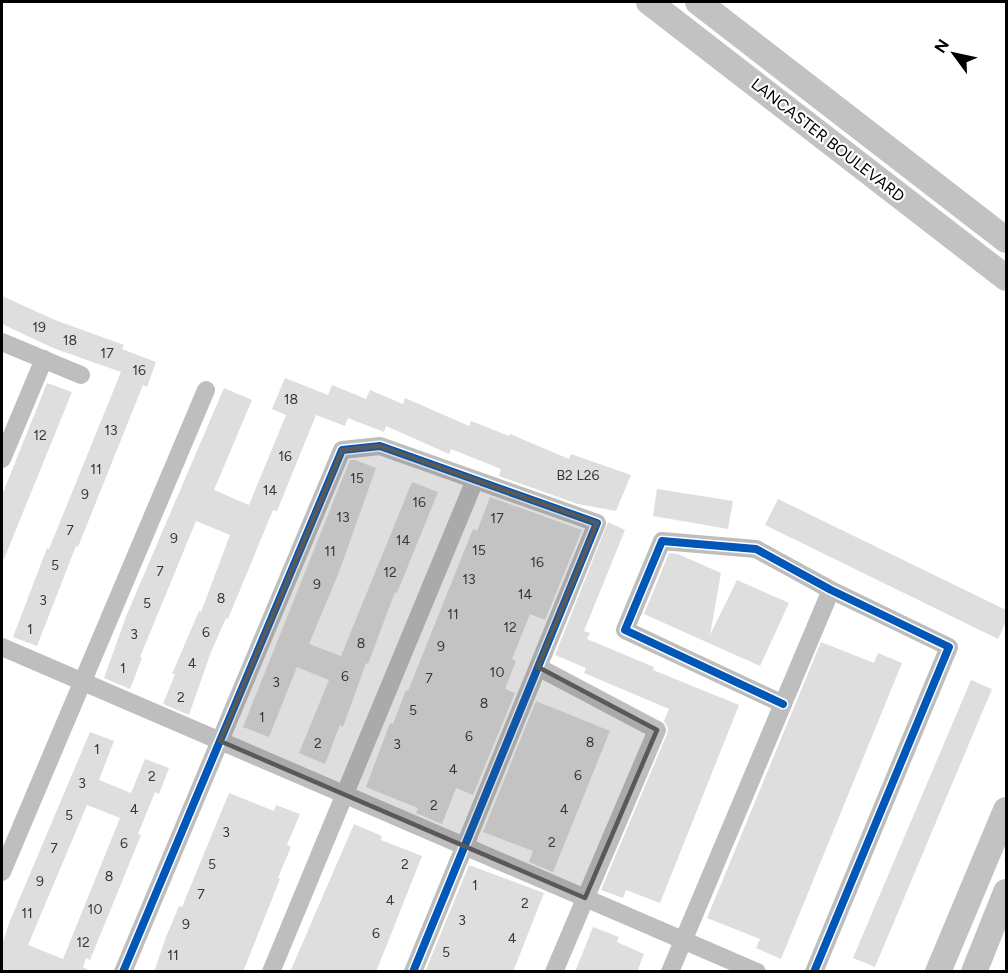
<svg xmlns="http://www.w3.org/2000/svg" width="1008" height="973" font-family="Figtree,sans-serif">
<style>
.building{fill:#dedede;fill-rule:evenodd}
.lines{fill:none;stroke-linecap:round;stroke-linejoin:round}
.minor{stroke:#bebebe;stroke-width:18}
.secondary{stroke:#c2c2c2;stroke-width:26}
.cycleway-casing{stroke:#fff;stroke-width:11}
.cycleway{stroke:#0057b8;stroke-width:8}
.marked{fill:#595959;fill-opacity:0.2;stroke:#595959;stroke-width:4.5;stroke-linejoin:round}
.labels{text-anchor:middle;dominant-baseline:central;stroke-width:4.5;stroke-linejoin:round;paint-order:stroke}
.number-label{font-size:14px;fill:#383838}
.street-label{font-size:16px;fill:#000;stroke:#fff}
</style>
<rect width="100%" height="100%" fill="#fff"/>
<g class="building">
<polygon points="2,296 55,320 124,345 122,349 156,362 147,387 143,385 78,547 76,546 37,646 13,637 47,548 49,549 121,372 53,348 2,324"/>
<polygon points="285,378 328,395 332,385 366,399 370,390 403,404 405,398 469,426 471,421 509,436 510,434 569,459 571,454 631,475 616,511 578,504 499,476 501,469 451,449 449,454 386,426 384,432 348,418 345,426 316,415 277,511 273,510 228,619 226,618 211,652 189,715 163,704 175,674 172,674 199,611 201,612 230,535 196,521 140,657 142,658 130,689 104,678 127,614 224,388 252,400 214,490 249,505 286,415 272,409"/>
<polygon points="47,383 72,392 4,559 2,559 2,495"/>
<polygon points="350,460 355,460 376,468 339,572 309,644 341,656 412,482 438,492 397,593 395,592 368,664 366,663 343,727 340,725 325,764 299,753 329,680 297,667 269,737 243,727"/>
<polygon points="657,489 733,501 728,529 653,516"/>
<polygon points="490,497 582,530 545,620 530,614 512,659 516,661 505,689 515,693 473,795 456,788 442,824 416,813 418,808 366,787 390,723 393,724 406,690 408,691 473,529 477,531"/>
<polygon points="778,499 1006,610 1006,622 998,639 765,525"/>
<polygon points="608,522 625,530 584,631 590,633 587,639 654,667 653,670 739,705 660,903 626,890 623,898 601,890 667,734 668,728 664,721 669,709 584,673 586,668 555,655"/>
<polygon points="669,553 678,554 721,573 710,635 737,580 789,603 760,666 644,614"/>
<polygon points="821,642 874,663 878,653 902,663 781,959 756,948 760,939 707,918"/>
<polygon points="971,680 992,689 875,967 853,958"/>
<polygon points="536,701 610,731 553,872 529,862 533,851 483,832"/>
<path d="M90,732L114,741L99,780L131,793L145,759L169,768L159,794L155,792L138,834L141,835L90,960L86,958L83,967L92,972H2V944L10,921ZM87,805L120,818L63,959L28,945Z"/>
<polygon points="229,793 274,811 276,805 300,814 287,845 291,847 278,878 280,879 243,972 154,972 166,937 179,906 182,907"/>
<polygon points="354,824 382,836 381,840 422,856 376,972 290,972"/>
<polygon points="469,865 544,893 513,972 425,972"/>
<polygon points="593,927 619,937 617,942 644,954 637,972 575,972"/>
</g>
<g class="lines">
<g class="minor">
<polyline points="2,342 81,375"/>
<polyline points="2,459 44,359"/>
<polyline points="2,647 757,972"/>
<polyline points="538,667 657,730 554,972"/>
<polyline points="783,704 625,630 662,541 756,549 831,590 949,647 814,972"/>
<polyline points="2,872 206,390"/>
<polyline points="123,972 342,450 380,446 597,523 413,972"/>
<polyline points="271,972 475,480"/>
<polyline points="670,972 831,590"/>
</g>
<g class="secondary">
<polyline points="649,2 1006,278"/>
<polyline points="698,2 1006,240"/>
<polyline points="938,972 1006,810"/>
<polyline points="974,972 1006,892"/>
</g>
<g class="cycleway-casing">
<g id="cycleway">
<polyline points="783,704 625,630 662,541 756,549 831,590 949,647 814,972"/>
<polyline points="123,972 342,450 380,446 597,523 413,972"/>
</g>
</g>
<use href="#cycleway" class="cycleway"/>
</g>
<path class="marked" d="M380,446L597,523L538,667L657,730L585,898L220,741L342,450Z"/>
<g class="labels">
<g class="number-label">
<text x="39" y="327">19</text>
<text x="70" y="340">18</text>
<text x="107" y="353">17</text>
<text x="139" y="370">16</text>
<text x="291" y="399">18</text>
<text x="111" y="430">13</text>
<text x="40" y="435">12</text>
<text x="285" y="456">16</text>
<text x="96" y="469">11</text>
<text x="578" y="475">B2 L26</text>
<text x="357" y="478">15</text>
<text x="270" y="490">14</text>
<text x="85" y="494">9</text>
<text x="419" y="502">16</text>
<text x="343" y="517">13</text>
<text x="497" y="518">17</text>
<text x="70" y="530">7</text>
<text x="174" y="538">9</text>
<text x="403" y="540">14</text>
<text x="479" y="550">15</text>
<text x="330" y="551">11</text>
<text x="537" y="562">16</text>
<text x="55" y="565">5</text>
<text x="160" y="571">7</text>
<text x="390" y="572">12</text>
<text x="469" y="579">13</text>
<text x="317" y="584">9</text>
<text x="525" y="594">14</text>
<text x="221" y="598">8</text>
<text x="43" y="600">3</text>
<text x="147" y="603">5</text>
<text x="453" y="614">11</text>
<text x="510" y="627">12</text>
<text x="30" y="629">1</text>
<text x="206" y="632">6</text>
<text x="134" y="634">3</text>
<text x="361" y="643">8</text>
<text x="441" y="646">9</text>
<text x="192" y="663">4</text>
<text x="123" y="668">1</text>
<text x="497" y="672">10</text>
<text x="345" y="676">6</text>
<text x="429" y="678">7</text>
<text x="276" y="682">3</text>
<text x="181" y="697">2</text>
<text x="484" y="703">8</text>
<text x="413" y="710">5</text>
<text x="262" y="717">1</text>
<text x="469" y="736">6</text>
<text x="590" y="742">8</text>
<text x="318" y="743">2</text>
<text x="397" y="744">3</text>
<text x="97" y="749">1</text>
<text x="453" y="769">4</text>
<text x="578" y="775">6</text>
<text x="152" y="776">2</text>
<text x="82" y="783">3</text>
<text x="434" y="805">2</text>
<text x="134" y="809">4</text>
<text x="564" y="809">4</text>
<text x="69" y="815">5</text>
<text x="226" y="832">3</text>
<text x="552" y="842">2</text>
<text x="124" y="843">6</text>
<text x="54" y="848">7</text>
<text x="212" y="864">5</text>
<text x="405" y="864">2</text>
<text x="109" y="876">8</text>
<text x="40" y="881">9</text>
<text x="475" y="885">1</text>
<text x="201" y="894">7</text>
<text x="390" y="900">4</text>
<text x="525" y="903">2</text>
<text x="95" y="909">10</text>
<text x="27" y="913">11</text>
<text x="462" y="920">3</text>
<text x="186" y="924">9</text>
<text x="376" y="933">6</text>
<text x="512" y="938">4</text>
<text x="83" y="942">12</text>
<text x="446" y="952">5</text>
<text x="173" y="955">11</text>
</g>
<g class="street-label">
<text transform="translate(828 140) rotate(38)">LANCASTER BOULEVARD</text>
</g>
</g>
<rect width="1008" height="973" fill="none" stroke="#000000" stroke-width="6"/>
<g transform="translate(954 54) rotate(303)" stroke="#ffffff" stroke-width="4.5" paint-order="stroke">
<path d="M0-4.5L10 22L0 15L-10 22Z" fill="#000000"/>
<text y="-9" font-size="16" font-weight="bold" text-anchor="middle" fill="#000000">N</text>
</g>
</svg>
